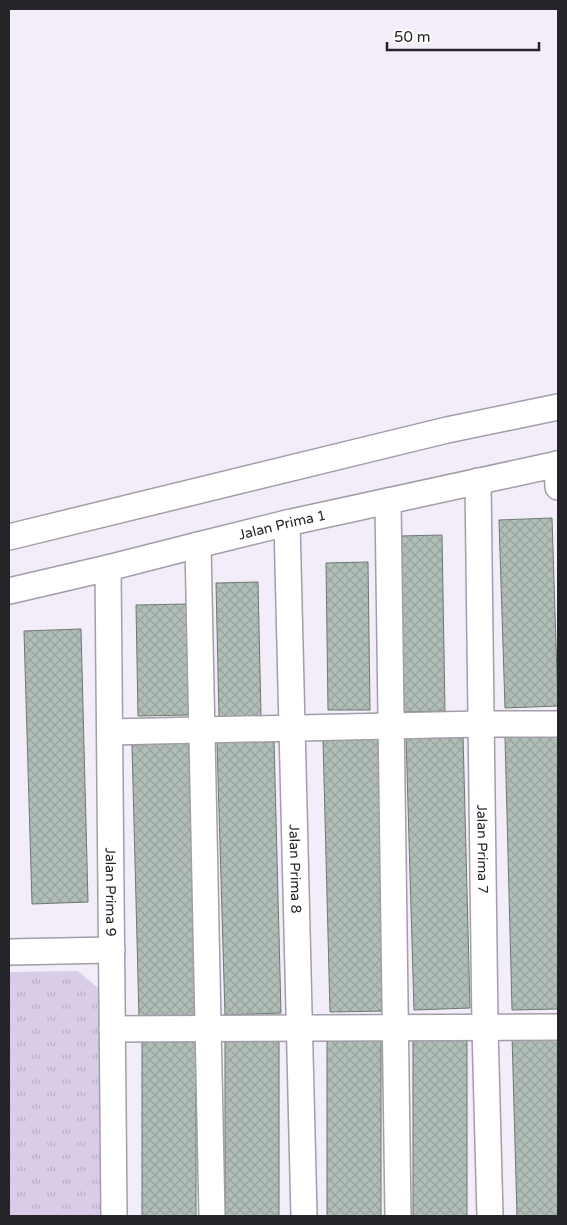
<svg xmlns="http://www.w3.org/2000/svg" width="567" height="1225" font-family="'Varela Round',sans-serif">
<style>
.park{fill:url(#park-tufts)}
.building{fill:url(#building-cross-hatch);stroke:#6d7872}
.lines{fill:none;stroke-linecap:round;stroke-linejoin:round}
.minor-casing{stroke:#a29da8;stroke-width:28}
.minor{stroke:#fff;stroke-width:25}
.labels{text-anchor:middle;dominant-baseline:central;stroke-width:4;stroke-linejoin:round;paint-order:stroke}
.street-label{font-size:14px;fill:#252428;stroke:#fff}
</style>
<defs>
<pattern id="park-tufts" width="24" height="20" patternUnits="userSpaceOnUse" patternTransform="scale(1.25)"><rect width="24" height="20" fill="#d8cce9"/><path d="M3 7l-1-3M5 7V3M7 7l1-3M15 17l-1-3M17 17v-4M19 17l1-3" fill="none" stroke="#b9afc8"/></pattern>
<pattern id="building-cross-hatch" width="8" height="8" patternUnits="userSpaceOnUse" patternTransform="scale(1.25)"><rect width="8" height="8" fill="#b1beb7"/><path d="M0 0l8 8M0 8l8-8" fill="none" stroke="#98a39d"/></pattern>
</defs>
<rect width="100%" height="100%" fill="#f2edf9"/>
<polygon class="park" points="78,971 99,989 100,1216 9,1216 9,972"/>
<g class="building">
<polygon points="552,518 558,706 505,708 499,520"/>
<polygon points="442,535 445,711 403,712 400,536"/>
<polygon points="368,562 370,710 328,710 326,563"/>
<polygon points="258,582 261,716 219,717 216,583"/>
<polygon points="187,604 189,715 138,716 136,605"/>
<polygon points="81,629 88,902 32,904 24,631"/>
<polygon points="463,735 470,1008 414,1010 406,737"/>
<polygon points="558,736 558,1009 512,1010 505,737"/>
<polygon points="380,738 386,1011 330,1012 323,740"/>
<polygon points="274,740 281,1013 225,1015 217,742"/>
<polygon points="189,743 196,1016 139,1017 132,745"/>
<polygon points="558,1033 558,1216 517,1216 512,1035"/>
<rect x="327" y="1037" width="54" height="179"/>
<rect x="413" y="1038" width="54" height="178"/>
<rect x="142" y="1039" width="54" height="177"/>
<rect x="225" y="1039" width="54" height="177"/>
</g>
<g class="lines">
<g class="minor-casing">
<g id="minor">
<polyline points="557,464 558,487"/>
<path id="s1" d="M478,481L485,1028L490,1216"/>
<polyline points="388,501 398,1216"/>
<path id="s2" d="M287,523L304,1216"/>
<polyline points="9,537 447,430 558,407"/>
<polyline points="198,545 212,1216"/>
<path id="s3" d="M108,568L114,1216"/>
<path id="s4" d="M9,591L108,568L198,545L287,523L558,464"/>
<polyline points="110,732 481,724 558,724"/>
<polyline points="9,952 112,950"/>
<polyline points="112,1029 558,1027"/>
</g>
</g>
<use href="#minor" class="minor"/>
</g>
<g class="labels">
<g class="street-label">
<text stroke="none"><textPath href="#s4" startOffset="281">Jalan Prima 1</textPath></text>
<text stroke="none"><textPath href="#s1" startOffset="368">Jalan Prima 7</textPath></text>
<text stroke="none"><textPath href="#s2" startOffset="346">Jalan Prima 8</textPath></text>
<text stroke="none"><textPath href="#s3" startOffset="324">Jalan Prima 9</textPath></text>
</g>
</g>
<rect width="567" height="1225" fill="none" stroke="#252428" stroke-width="20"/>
<path d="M387 42v8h152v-8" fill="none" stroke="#252428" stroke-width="2.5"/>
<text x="394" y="42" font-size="15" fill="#252428" stroke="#ffffff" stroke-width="4" paint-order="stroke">50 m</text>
</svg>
